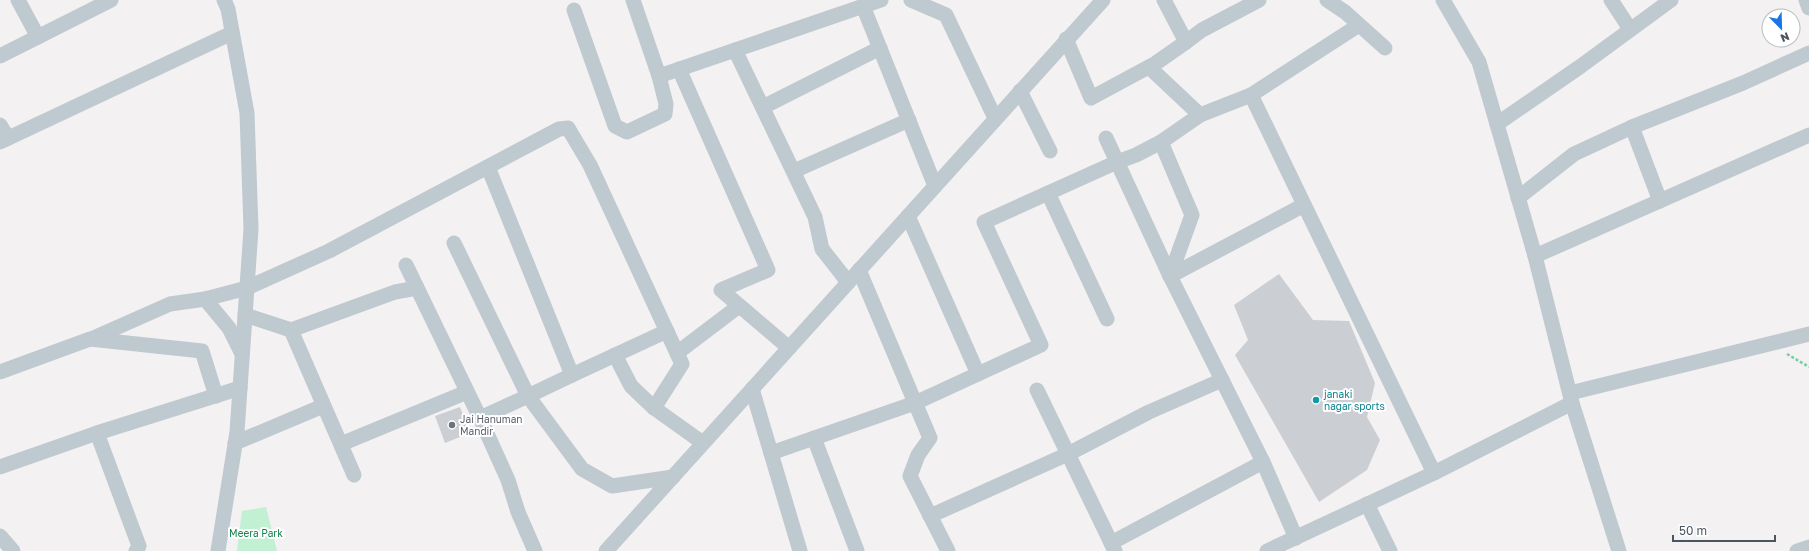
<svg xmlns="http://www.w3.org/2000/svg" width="1809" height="551" font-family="'Golos Text',sans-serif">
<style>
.green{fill:#c1f0d2}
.building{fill:#cbced3}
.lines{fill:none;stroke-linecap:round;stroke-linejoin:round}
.path{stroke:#78cea3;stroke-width:2.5;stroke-dasharray:3 2;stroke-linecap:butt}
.minor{stroke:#bfc9d0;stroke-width:15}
.culture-dot{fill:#0f9aa8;stroke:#fff;stroke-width:1.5}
.worship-dot{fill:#6b7280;stroke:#fff;stroke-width:1.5}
.labels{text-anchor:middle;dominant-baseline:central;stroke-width:4;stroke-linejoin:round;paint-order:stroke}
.culture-label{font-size:10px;fill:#0d838f;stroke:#fff;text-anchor:start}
.worship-label{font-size:10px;fill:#5b616d;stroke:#fff;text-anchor:start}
.park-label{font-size:10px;fill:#18824b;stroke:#fff}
</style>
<rect width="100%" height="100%" fill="#f3f1f1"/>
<polygon class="green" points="266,507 277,551 237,551 242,511"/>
<g class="building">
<polygon points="1279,274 1313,320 1349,321 1375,383 1367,417 1380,440 1367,470 1319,502 1235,355 1248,340 1234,305"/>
<polygon points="460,407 470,433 445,443 435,416"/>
</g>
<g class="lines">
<polyline class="path" points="1787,354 1809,367"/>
<g class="minor">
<polyline points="18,0 38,37"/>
<polyline points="633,0 659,76 881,0"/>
<polyline points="911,0 946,15 995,118"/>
<polyline points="1164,0 1186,42 1202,30 1259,0"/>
<polyline points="1327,0 1345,12 1385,48"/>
<polyline points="1443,0 1479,62 1535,256 1572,403 1619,551"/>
<polyline points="1611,0 1630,29"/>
<polyline points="1806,0 1809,8"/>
<polyline points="863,6 935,186"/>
<polyline points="574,10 615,126 627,132 665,114 666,104 659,76"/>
<polyline points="1359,25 1251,95 1434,473"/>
<polyline points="1066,39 1091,98 1156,63 1186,42"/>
<polyline points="735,50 815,217 822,249 848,282"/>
<polyline points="0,56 111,0"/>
<polyline points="1149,67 1200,115 1161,142 1192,215 1170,276"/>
<polyline points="679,69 768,270 721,290 789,348"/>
<polyline points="1020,91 1050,151"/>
<polyline points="763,107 880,48"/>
<polyline points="1200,115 1251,95"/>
<polyline points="1497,124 1581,66 1671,0"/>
<polyline points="0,125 8,138"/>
<polyline points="1632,127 1660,201"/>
<polyline points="1106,138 1170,276 1263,462"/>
<polyline points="0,142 232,33"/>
<polyline points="488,167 572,375 667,331"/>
<polyline points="794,171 909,120"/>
<polyline points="1048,193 1107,319"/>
<polyline points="1518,198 1574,154 1632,127 1743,83 1809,53"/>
<polyline points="908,216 978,374"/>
<polyline points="454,243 528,396 572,375"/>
<polyline points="1535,256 1809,135"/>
<polyline points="406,265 480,418 528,396 582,469 612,486 673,477"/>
<polyline points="859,270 930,438 918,455 910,476 948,551"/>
<polyline points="1170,276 1304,205"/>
<polyline points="205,299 247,288 329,251 559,129 568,128 590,165 682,364 654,408 703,443"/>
<polyline points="245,315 291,330 395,292 417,288"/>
<polyline points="291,330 354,475"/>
<polyline points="91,339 170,304 205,299 229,328 242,354"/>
<polyline points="677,353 739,306"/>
<polyline points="615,355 631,386 654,408"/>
<polyline points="0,372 90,339 202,351 216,396"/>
<polyline points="752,389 800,551"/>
<polyline points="1037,390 1115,551"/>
<polyline points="1570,393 1809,334"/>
<polyline points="480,418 508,480 518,512 535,551"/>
<polyline points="97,433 139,546 136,551"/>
<polyline points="814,438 857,551"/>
<polyline points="235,443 323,406"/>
<polyline points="341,444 467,392"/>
<polyline points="771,453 915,403 1041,345 984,222 1117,162 1136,155 1161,142"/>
<polyline points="0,467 97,433 240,388"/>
<polyline points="1367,504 1390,551"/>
<polyline points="930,516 1068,454 1149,412 1222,380"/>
<polyline points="0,536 13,551"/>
<polyline points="1111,543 1263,462 1296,538"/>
<polyline points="218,551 237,432 251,229 247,113 228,9 224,0"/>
<polyline points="606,551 1103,0"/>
<polyline points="1267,551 1434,473 1572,403"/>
<polyline points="1797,551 1809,547"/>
</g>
</g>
<circle class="culture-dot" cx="1316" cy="400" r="4"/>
<circle class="worship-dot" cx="452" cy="425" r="4"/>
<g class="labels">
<g class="culture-label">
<text x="1324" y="394">janaki<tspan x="1324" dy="12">nagar sports</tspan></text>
</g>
<g class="worship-label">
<text x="460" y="419">Jai Hanuman<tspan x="460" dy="12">Mandir</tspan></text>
</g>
<g class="park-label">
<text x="256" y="533">Meera Park</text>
</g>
</g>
<g transform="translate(1781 28) rotate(157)"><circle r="19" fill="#ffffff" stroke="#b6bbbf"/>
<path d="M0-3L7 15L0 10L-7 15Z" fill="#1975e5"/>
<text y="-6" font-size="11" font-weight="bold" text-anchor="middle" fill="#49555f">N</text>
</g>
<path d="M1673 535v6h102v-6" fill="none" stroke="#49555f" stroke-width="2"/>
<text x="1679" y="535" font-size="12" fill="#49555f" stroke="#ffffff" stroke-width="3" paint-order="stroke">50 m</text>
</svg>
